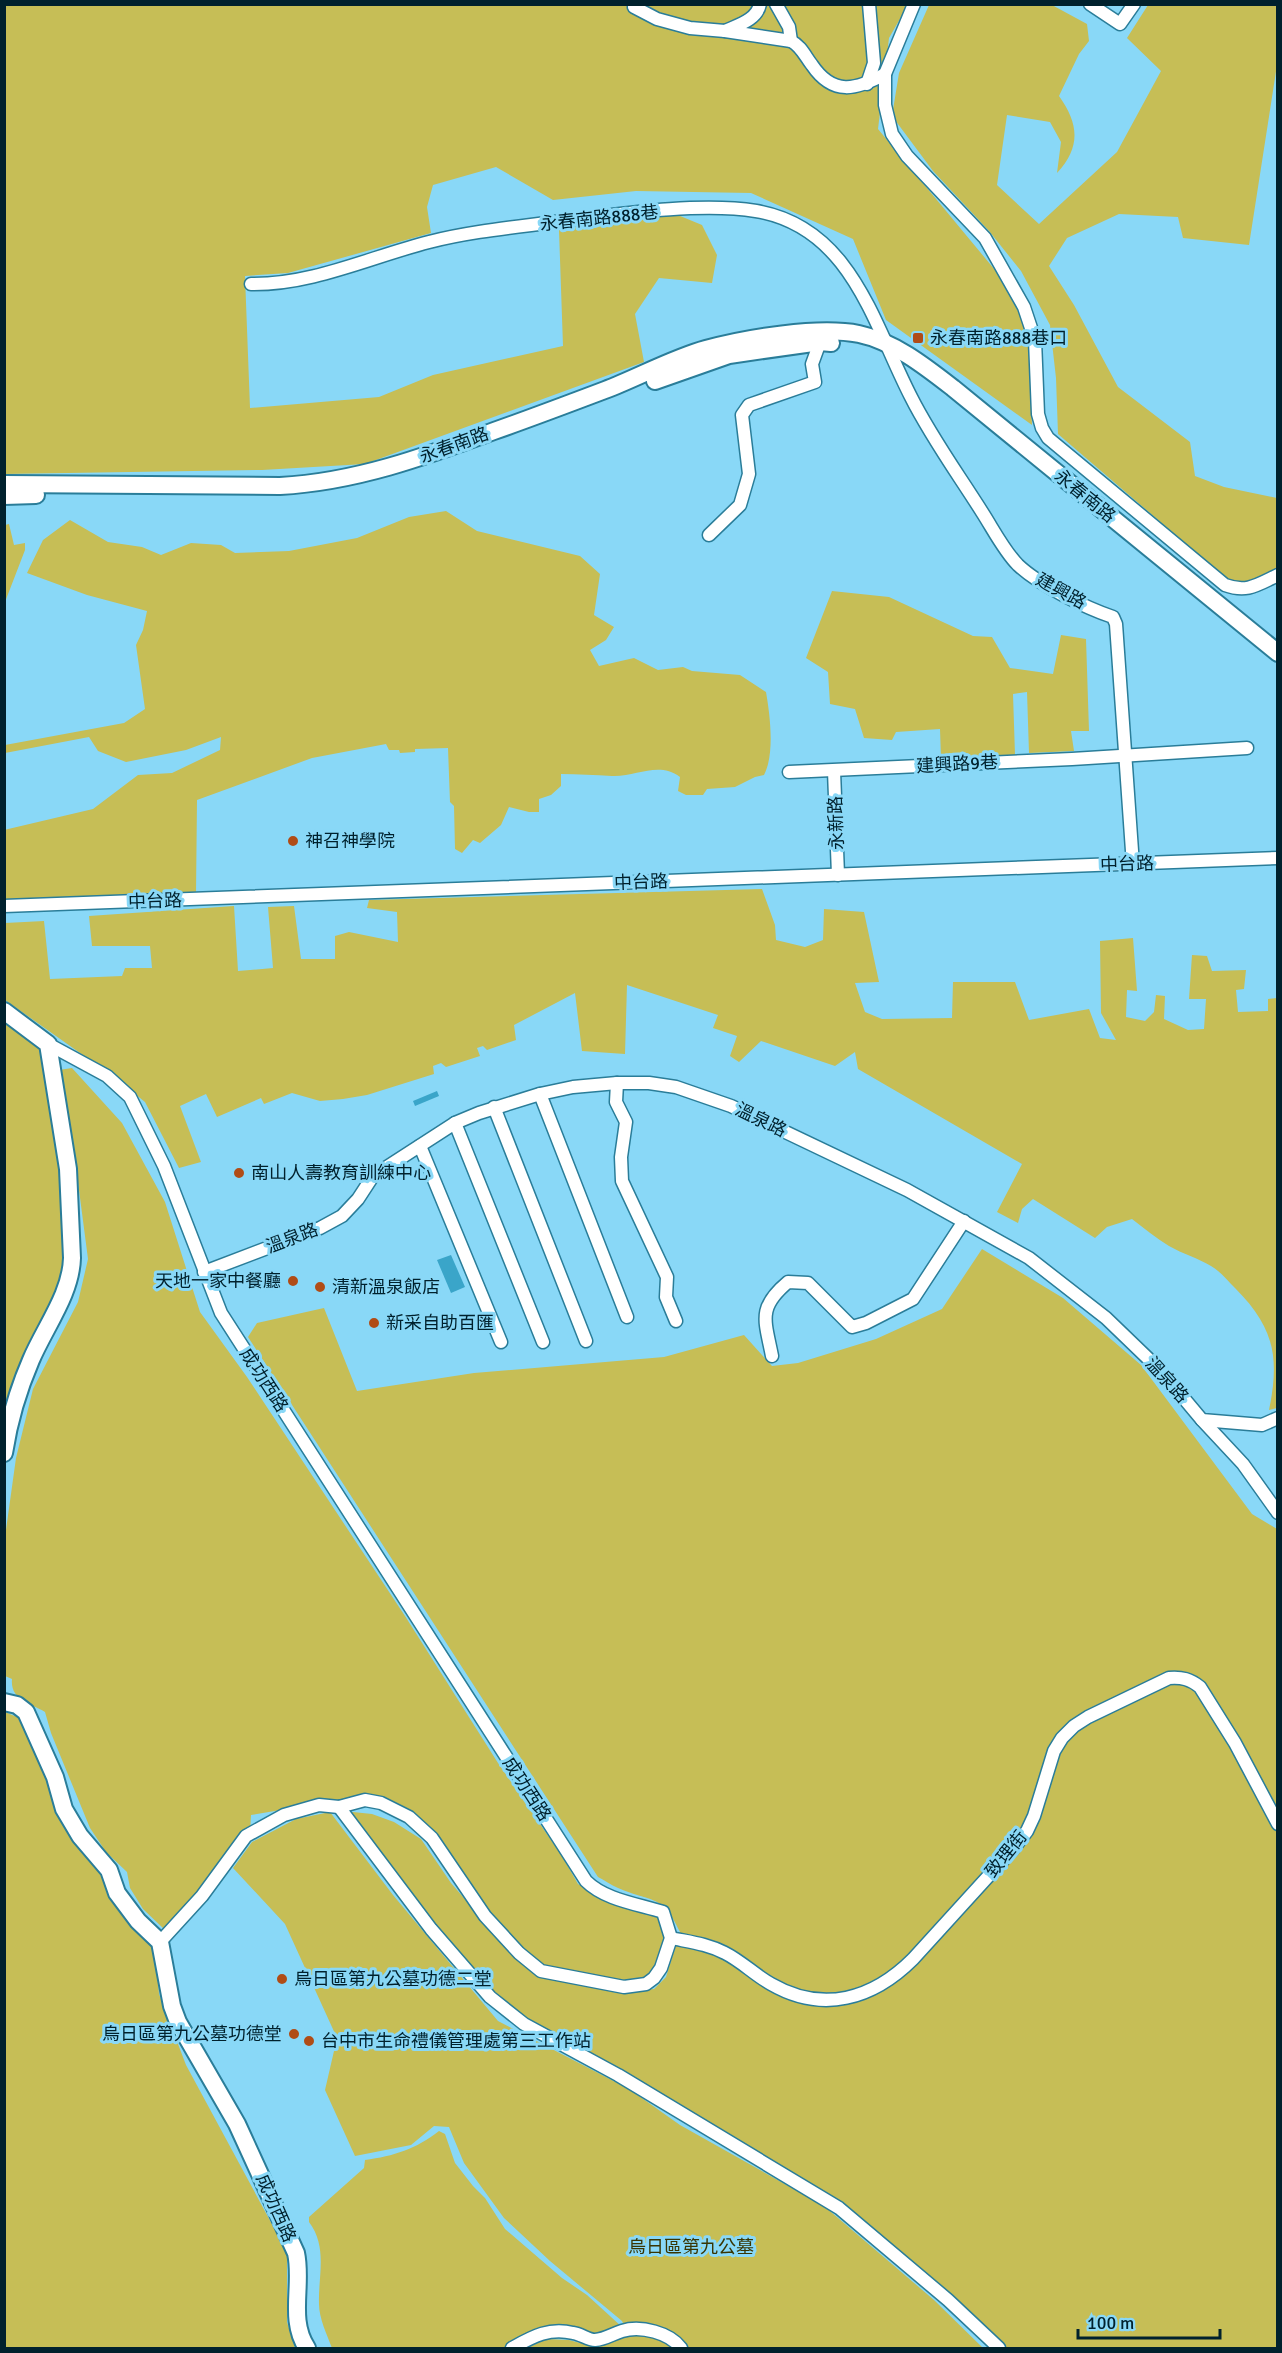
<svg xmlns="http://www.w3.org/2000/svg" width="1282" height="2353" font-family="Signika,'Noto Sans TC',sans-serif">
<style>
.green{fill:#c6be56}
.water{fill:#3aa5c9}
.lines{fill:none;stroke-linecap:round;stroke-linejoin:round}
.street-casing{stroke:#2a7d99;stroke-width:15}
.secondary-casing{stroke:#2a7d99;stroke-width:20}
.street{stroke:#fff;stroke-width:12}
.secondary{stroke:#fff;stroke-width:16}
.poi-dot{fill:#b04c16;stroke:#89d8f7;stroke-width:2}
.labels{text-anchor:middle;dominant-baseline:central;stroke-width:6;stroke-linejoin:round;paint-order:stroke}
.street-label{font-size:18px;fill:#00212d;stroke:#89d8f7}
.poi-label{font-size:18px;fill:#00212d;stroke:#89d8f7;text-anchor:start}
.park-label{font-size:18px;fill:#393503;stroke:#89d8f7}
</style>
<rect width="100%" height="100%" fill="#89d8f7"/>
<g class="green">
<polygon points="4,5 908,5 889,38 878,129 995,270 1028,329 1032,425 886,320 853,239 751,193 636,191 553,200 496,167 433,185 427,207 431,233 288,273 245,276 250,408 379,397 433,375 563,346 559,230 668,211 702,225 717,255 712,283 659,278 635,314 644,362 365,464 262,470 5,474"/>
<path d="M929,5H1052L1087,24L1089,41L1079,54L1059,96C1079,124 1081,147 1057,173L1061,142L1050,122L1007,115L997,185L1039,224L1117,152L1161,71L1127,38L1148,5H1277V65L1249,245L1183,238L1178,217L1119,214L1067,238L1049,266L1074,305L1118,387L1190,442L1195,476L1224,487L1277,498V569L1257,582L1229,581L1058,434L1056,378L1050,325L1021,271L989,231L933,171L892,116L899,73Z"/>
<path d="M446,511L477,531L580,556L600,574L594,615L614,627L606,640L590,650L599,666L634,658L658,670L683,667L692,671L740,675L766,692C770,715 775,754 764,775L755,777L735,787L707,789L703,795H686L678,791L680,777C658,761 637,777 612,776C595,775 578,774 561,774V786L551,795L539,799V812H529L509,807L501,825L480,843L473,840L462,853L455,849L454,806L450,802L448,748L415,749V752L400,753L399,750H389L386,744L312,758L197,800L196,894L5,903L4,830L93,809L138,775L172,773L220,750L221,737L186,750L126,762L98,751L89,737L5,753V745L124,723L145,709L136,645L143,630L147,611L87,595L27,573L43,540L70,520L108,542L142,547L161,555L191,543L221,545L235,553L289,551L357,538L409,517Z"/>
<polygon points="9,524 14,545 25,543 25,550 5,602 5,525"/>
<polygon points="832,591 889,597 973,636 992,637 1010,668 1053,674 1061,635 1086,639 1089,731 1071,731 1074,751 1029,753 1027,692 1013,694 1015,755 941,759 940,729 896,732 892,740 864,738 855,709 830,704 828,672 806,658"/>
<path d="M762,889L775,925L776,940L805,947L823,940L824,909L864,912L879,982L855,983L865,1012L882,1019L952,1018L953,982H1015L1029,1020L1089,1009L1100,1038L1116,1040L1101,1013L1100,941L1133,938L1137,991L1127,990L1126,1017L1145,1021L1154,1012L1156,995L1165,996L1164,1019L1188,1030L1204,1029L1206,999H1189L1192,955L1207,956L1212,971L1246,970L1244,989L1236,990L1238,1012L1268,1011V999L1277,998V1408L1269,1410C1280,1357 1274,1327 1235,1288C1228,1281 1220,1271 1211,1266C1198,1258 1183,1254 1169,1246C1156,1238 1144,1228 1132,1219L1107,1227L1095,1238L1033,1199L1022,1209L1018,1223L997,1212L1022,1164L858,1069L855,1052L835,1066L761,1041L739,1062L730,1056L737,1036L713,1028L718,1015L627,985L625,1054L582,1051L575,993L514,1025L516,1040L487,1050L483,1046L477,1048L480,1056L446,1067L441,1063L433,1066L434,1074L367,1095L343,1099L320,1101L292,1093L264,1104L261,1098L217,1117L206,1094L180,1106L201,1162L179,1168L145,1102L114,1077L5,1000V923L44,921L50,979L122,976L125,968H152L150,946H92L89,916L234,906L238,971L273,968L268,907L294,906L301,959H335V936L349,932L398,942L397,912L367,908L369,900Z"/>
<polygon points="5,1023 42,1051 50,1115 73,1223 72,1283 9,1429 5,1466"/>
<path d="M72,1068L122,1123L165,1202L200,1312L247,1377L405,1616L498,1763L562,1856L578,1884L615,1905L662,1918L666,1948L646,1981L630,1983L547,1967L523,1949L481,1903L426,1827L377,1804L334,1801L251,1815L250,1833L165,1930L143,1909L130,1888L127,1872L106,1852L90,1828L51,1733L45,1712C30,1703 10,1700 12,1679L5,1676V1537L16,1458L33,1389L78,1302L88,1259L76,1167L59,1070Z"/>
<path d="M982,1249L1063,1298L1141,1365L1252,1514L1277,1529V2348H1005L986,2337L829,2200L634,2083L499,2012L344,1814L353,1812L372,1814L394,1822L421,1839L451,1883L513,1955L541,1975L617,1993L654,1989L666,1977L680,1932C662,1893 652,1903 618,1888C611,1885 604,1880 598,1877L248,1337L257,1323L324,1308L357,1391L474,1373L664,1357L744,1335L772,1366L798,1363L876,1339L942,1309Z"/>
<polygon points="5,1712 29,1722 79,1840 155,1949 159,1994 186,2065 287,2252 287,2322 295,2348 5,2348"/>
<polygon points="330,1812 393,1895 498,2021 629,2089 680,2125 824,2206 934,2300 983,2348 527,2348 547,2339 569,2340 591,2346 629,2336 622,2321 550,2261 504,2218 464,2163 449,2127 434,2126 411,2145 355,2156 325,2090 337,2038 285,1924 233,1868 252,1842 296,1819"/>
<path d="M439,2131L445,2134L455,2163L473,2186L485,2198L505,2229L562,2278L587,2295L622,2327L603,2337L560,2329L515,2348H332C327,2335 319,2318 319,2304C318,2276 328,2247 309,2222V2217L364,2168L365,2160C394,2156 416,2149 439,2131Z"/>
</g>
<g class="water">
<polygon points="437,1091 439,1096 415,1106 413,1101"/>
<polygon points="451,1255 465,1287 451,1293 437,1260"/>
</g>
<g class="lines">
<g class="street-casing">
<g id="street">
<polyline points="776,4 789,27 791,41"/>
<path d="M914,4L885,74V105L892,134L907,156L985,238L1024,307L1035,340L1038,414L1042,428L1048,438L1225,585C1247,593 1257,585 1278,575"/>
<polyline points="1090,4 1120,24 1134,4"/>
<path d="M634,7L657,19L690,28L725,31L791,41C801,46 805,56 812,65C833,96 856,90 885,74"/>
<path d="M725,31C738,25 757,20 760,4"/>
<polyline points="867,84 874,63 869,4"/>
<path d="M251,284C312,285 370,257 429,242C472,231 518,227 562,221C619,214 700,202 756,211C851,227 873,323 911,397C931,437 958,474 982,512C993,529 1004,551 1018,565C1039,585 1086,608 1113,617L1116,624L1133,865"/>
<polyline points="709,535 740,505 749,474 742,415 749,405 815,382 812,364 820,342"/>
<polyline points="834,771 838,875"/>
<polyline points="789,772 1072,759 1247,748"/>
<polyline points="4,906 1278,858"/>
<path d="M48,1044L107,1076L130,1097L164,1166L221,1313L586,1881C605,1900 638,1904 663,1912L671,1938L661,1968L654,1978L646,1984L624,1987L541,1971L519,1953L485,1916L432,1838L409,1817L381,1803L365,1800L339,1807L319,1805L284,1815L246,1836L202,1896L160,1942"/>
<polyline points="617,1083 616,1102 626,1122 621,1157 622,1181 667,1277 666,1297 676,1321"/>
<polyline points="540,1094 627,1317"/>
<polyline points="494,1107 586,1341"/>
<polyline points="455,1123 543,1342"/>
<polyline points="420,1146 501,1342"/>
<polyline points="204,1272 320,1228 342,1216 358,1199 373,1176 455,1123 479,1113 540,1094 573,1087 617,1083 649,1083 676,1087 731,1106 907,1190 1029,1258 1106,1318 1161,1371 1202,1420 1262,1425 1278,1418"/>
<path d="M772,1356C765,1320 757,1308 788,1282L808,1283L852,1327L866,1323L913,1299L964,1221"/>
<polyline points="1202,1420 1243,1464 1278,1513"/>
<polyline points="339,1807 431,1929 490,1997 524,2024 618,2075 839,2208 948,2300 999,2348"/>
<path d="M671,1938C690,1942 708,1944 725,1953C741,1961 755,1975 771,1984C823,2014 873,1999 913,1959L1014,1848L1027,1831L1034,1816L1054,1751L1062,1738L1074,1726L1088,1717L1169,1678C1182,1677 1190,1679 1200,1687L1235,1743L1278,1824"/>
<path d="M512,2348C532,2337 549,2327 573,2333C581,2334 588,2340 595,2340C606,2339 612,2334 622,2331C641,2325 670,2333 681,2348"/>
</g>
</g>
<g class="secondary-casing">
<g id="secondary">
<polyline points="655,381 729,355 820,342 831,343"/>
<path d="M4,484L280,486C355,482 424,457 494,431C531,418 568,404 605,390C637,378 673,358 706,349C746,338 818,326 859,334C893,341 926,367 953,388L1278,653"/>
<polyline points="4,496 36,495"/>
<path d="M4,1011L48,1044L68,1169L72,1258C71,1294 45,1327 31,1360C18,1390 9,1421 4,1453"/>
<path d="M4,1702L17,1705L26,1712L55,1777L64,1809L80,1836L109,1870L117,1893L138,1921L160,1942L172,2006L178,2022L237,2124L296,2253C303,2284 288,2320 307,2348"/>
</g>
</g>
<use href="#street" class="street"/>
<use href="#secondary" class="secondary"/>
</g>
<g class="poi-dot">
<rect x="912" y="332" width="12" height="12" rx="3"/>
<circle cx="293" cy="841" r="6"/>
<circle cx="239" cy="1173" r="6"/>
<circle cx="293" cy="1281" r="6"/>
<circle cx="320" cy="1287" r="6"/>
<circle cx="374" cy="1323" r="6"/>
<circle cx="282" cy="1979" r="6"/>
<circle cx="294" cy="2034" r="6"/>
<circle cx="309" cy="2041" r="6"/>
</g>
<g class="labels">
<g class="street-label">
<text transform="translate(599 218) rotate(-6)">永春南路888巷</text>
<text transform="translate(454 445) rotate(-20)">永春南路</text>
<text transform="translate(1085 496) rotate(39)">永春南路</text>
<text transform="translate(1061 591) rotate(29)">建興路</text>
<text transform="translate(957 764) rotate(-3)">建興路9巷</text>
<text transform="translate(836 823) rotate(-92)">永新路</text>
<text transform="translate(1127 864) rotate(-2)">中台路</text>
<text transform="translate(641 882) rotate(-2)">中台路</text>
<text transform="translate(155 901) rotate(-2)">中台路</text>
<text transform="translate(761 1120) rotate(26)">溫泉路</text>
<text transform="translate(292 1238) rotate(-21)">溫泉路</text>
<text transform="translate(264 1380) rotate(57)">成功西路</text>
<text transform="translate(1167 1380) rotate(48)">溫泉路</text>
<text transform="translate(527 1789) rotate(57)">成功西路</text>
<text transform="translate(1006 1854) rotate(-51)">致理街</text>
<text transform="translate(276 2208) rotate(66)">成功西路</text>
</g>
<g class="poi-label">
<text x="930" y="338">永春南路888巷口</text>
<text x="305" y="841">神召神學院</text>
<text x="251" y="1173">南山人壽教育訓練中心</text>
<text x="281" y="1281" text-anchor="end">天地一家中餐廳</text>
<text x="332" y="1287">清新溫泉飯店</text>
<text x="386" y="1323">新采自助百匯</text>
<text x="294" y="1979">烏日區第九公墓功德二堂</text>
<text x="282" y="2034" text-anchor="end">烏日區第九公墓功德堂</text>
<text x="321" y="2041">台中市生命禮儀管理處第三工作站</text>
</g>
<g class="park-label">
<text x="691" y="2247">烏日區第九公墓</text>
</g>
</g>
<rect width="1282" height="2353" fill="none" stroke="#00212d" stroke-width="12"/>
<path d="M1078 2329v9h142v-9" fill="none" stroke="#00212d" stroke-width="3"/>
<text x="1087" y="2329" font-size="18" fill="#00212d" stroke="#89d8f7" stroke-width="4.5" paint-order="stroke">100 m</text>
</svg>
